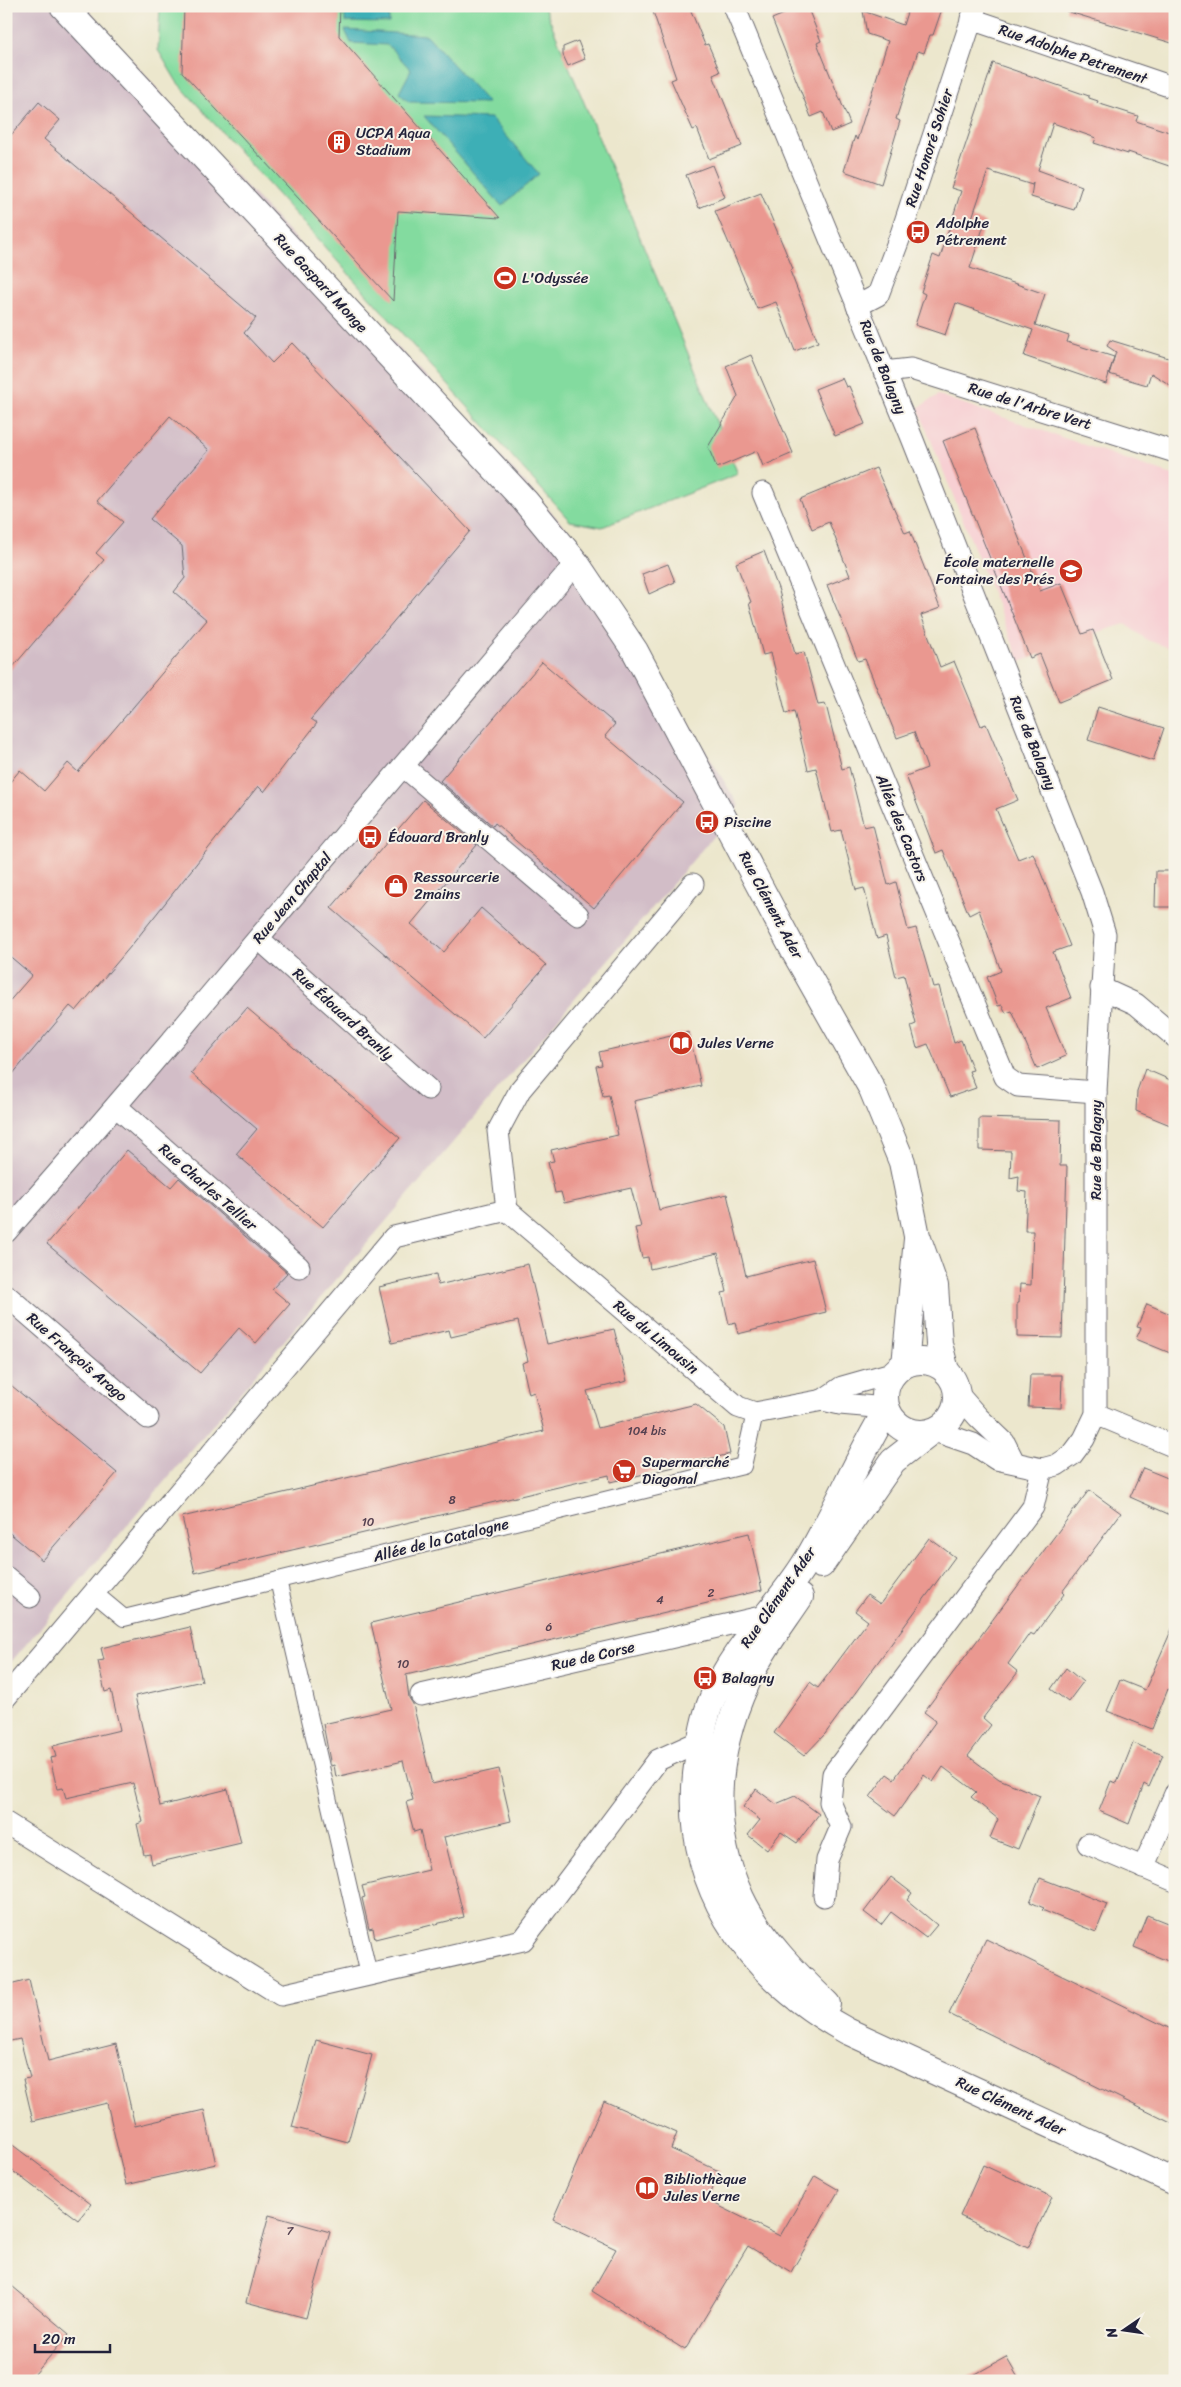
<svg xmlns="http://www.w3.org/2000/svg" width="1181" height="2387" font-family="Sriracha,sans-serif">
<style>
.built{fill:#f7cfd3}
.industrial{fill:#d2bdc7}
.green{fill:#83db9f;stroke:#527e6d}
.water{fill:#3dafb6;stroke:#306878}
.building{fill:#ea9890}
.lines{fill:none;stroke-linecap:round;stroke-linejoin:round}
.pedestrian-casing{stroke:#69676e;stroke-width:18}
.minor-casing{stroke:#69676e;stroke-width:23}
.tertiary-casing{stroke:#69676e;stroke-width:28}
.pedestrian{stroke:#fff;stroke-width:16}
.minor{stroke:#fff;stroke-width:21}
.tertiary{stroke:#fff;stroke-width:26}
.labels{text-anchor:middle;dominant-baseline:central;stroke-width:4;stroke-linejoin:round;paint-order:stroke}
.number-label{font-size:12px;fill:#544050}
.street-label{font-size:15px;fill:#22223b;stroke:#f7f3e8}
.poi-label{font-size:15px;fill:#22223b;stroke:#f7f3e8;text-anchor:start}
</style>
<rect width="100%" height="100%" fill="#f7f3e8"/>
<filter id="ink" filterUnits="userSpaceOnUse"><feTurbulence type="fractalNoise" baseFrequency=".02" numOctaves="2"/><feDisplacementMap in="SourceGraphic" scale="10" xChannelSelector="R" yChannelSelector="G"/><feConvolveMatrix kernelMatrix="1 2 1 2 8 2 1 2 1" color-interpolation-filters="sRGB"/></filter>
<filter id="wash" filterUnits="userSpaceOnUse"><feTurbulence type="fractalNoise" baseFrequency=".0096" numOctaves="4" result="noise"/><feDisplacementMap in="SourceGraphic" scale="20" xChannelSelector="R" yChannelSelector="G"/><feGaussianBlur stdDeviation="1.12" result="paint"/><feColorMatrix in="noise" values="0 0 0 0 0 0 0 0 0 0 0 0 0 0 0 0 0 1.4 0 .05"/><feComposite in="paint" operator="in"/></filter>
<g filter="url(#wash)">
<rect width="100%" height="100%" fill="#ece7cd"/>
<polygon class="built" points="938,395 1175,476 1175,650 1147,640 1125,624 1083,637 1020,662 918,408"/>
<polygon class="industrial" points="6,6 85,6 192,129 508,464 581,545 739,806 6,1668"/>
<polygon class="green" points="160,6 544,6 738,474 602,527 570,521 177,82 158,50"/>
<g class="water">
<polygon points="345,6 389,6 389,23 345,22"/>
<polygon points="345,30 427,35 488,103 409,102 399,93 411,70 388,45 351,43"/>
<polygon points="424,116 491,118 539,174 502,206"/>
</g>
<g id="blocks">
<g class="building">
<polygon points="184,6 340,6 339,36 500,218 398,211 393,301 182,72"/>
<polygon points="651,6 689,6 705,45 708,44 720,72 713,75 742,146 709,159 697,128 693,130 671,80 676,78"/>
<polygon points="803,6 807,6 821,41 817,43 850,124 831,132 823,112 811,117 772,19"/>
<polygon points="909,6 943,6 933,35 930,35 924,53 918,51 896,119 900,121 881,184 844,171 855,136 857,140 888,41 867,34 863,11 903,25"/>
<polygon points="1067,6 1175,6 1175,44 1066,11"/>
<polygon points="578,41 585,59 568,66 563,55 563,47"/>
<polygon points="993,63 1089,96 1089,98 1098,101 1097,103 1138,116 1136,121 1175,134 1175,168 1128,152 1128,154 1094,143 1096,138 1053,123 1038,170 1082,186 1074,210 1031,197 1033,183 1032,185 988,171 972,218 985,222 970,268 1045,294 1035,325 1069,336 1067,342 1114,357 1106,384 1024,356 1033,330 956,303 945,335 915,325 925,294 921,292 933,255 940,258 961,191 951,188"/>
<polygon points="39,102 60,120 44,139 256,318 244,333 272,363 292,343 470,531 311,719 317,723 264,792 258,786 131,946 76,1011 70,1006 6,1082 6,1005 32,975 6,953 6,787 20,770 44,791 68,763 78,772 207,620 174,592 185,578 182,546 150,519 209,450 170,416 97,501 123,522 96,553 104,560 6,675 6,141"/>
<polygon points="712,165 725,197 699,208 686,175"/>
<polygon points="761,193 793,269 790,271 818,342 795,351 776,302 757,309 715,211"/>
<polygon points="1110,340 1175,360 1175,388 1151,373 1147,385 1109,374 1116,352 1107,346"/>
<polygon points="751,355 793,453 763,466 757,451 717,468 708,447 738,396 726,366"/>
<polygon points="842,378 846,387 849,386 865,424 835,436 815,389"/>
<polygon points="975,428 1040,591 1061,583 1082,634 1093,630 1113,680 1059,702 1040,654 1030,658 943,441"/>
<polygon points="876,468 905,533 910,531 940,608 921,615 940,667 954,661 981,726 986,724 1018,800 996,809 1018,859 1033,853 1070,946 1053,952 1071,998 1046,1008 1066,1056 1037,1069 1012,1011 1006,1013 1002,1005 998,1006 987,977 1001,971 979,910 969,915 943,850 936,853 906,776 927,768 914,732 897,738 865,659 858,661 827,585 850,576 829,522 812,529 800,499"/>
<polygon points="764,551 779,591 795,654 804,652 818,705 825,704 827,709 842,769 849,767 864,827 873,825 888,885 896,882 908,930 916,928 933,987 939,986 954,1043 961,1040 973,1070 969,1071 976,1088 950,1097 928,1044 917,1048 911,1026 916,1024 904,975 896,977 886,936 877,939 864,888 856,890 841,830 832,832 816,768 808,770 794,711 786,714 771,653 763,655 749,603 751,602 736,563"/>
<polygon points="668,564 675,582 649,594 642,574"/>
<polygon points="542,662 615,724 605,736 683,802 594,908 495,823 493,826 440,781"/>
<polygon points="1098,707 1164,728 1153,761 1088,740"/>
<polygon points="423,800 477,845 411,924 444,952 481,908 546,965 483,1038 331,908"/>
<polygon points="1156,871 1175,871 1175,907 1155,907"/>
<polygon points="247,1008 400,1138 323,1227 236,1154 257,1129 191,1073"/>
<polygon points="689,1032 701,1086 634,1101 659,1210 727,1194 746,1276 813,1259 826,1312 738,1334 735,1322 729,1324 722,1293 727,1292 718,1253 650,1269 648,1257 642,1258 635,1228 641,1227 631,1188 564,1203 561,1192 555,1193 548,1162 554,1161 551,1150 618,1135 609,1095 603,1096 596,1066 602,1065 599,1052"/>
<polygon points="1145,1069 1175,1082 1175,1127 1136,1111 1137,1091"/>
<polygon points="979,1118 1061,1120 1060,1166 1067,1166 1062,1338 1017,1337 1017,1303 1019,1303 1020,1284 1031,1285 1033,1231 1025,1231 1027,1192 1018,1191 1019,1176 1010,1178 1011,1151 979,1150"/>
<polygon points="127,1150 171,1187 179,1178 287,1273 272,1289 290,1304 256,1343 239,1328 200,1373 47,1244"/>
<polygon points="528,1264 547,1344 614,1329 627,1381 587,1391 598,1428 696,1404 724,1427 730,1454 610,1482 609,1475 195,1573 182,1517 544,1431 534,1392 529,1394 522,1363 528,1361 518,1321 451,1337 449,1330 392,1343 379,1287 436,1274 438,1285"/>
<polygon points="1147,1304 1175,1316 1175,1355 1136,1339 1141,1328 1137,1327"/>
<polygon points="1030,1375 1062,1375 1061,1408 1028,1407"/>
<polygon points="6,1381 117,1473 42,1560 6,1530"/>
<polygon points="1143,1468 1175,1481 1175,1517 1130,1497"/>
<polygon points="1089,1490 1121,1513 1062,1592 1064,1594 1034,1635 1030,1633 1008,1664 1018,1672 983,1718 991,1725 968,1756 999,1779 1040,1796 1018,1849 990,1838 998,1819 971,1797 976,1792 943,1767 933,1782 924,1775 895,1816 870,1797 887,1774 894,1779 936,1721 924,1712"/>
<polygon points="749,1533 762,1590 406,1675 409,1698 413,1704 432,1784 499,1769 511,1821 444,1837 464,1917 375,1939 373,1928 369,1929 362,1898 365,1897 362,1886 429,1870 420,1830 414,1832 406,1802 413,1800 403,1761 336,1777 334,1765 331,1766 323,1724 391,1709 371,1623"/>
<polygon points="929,1538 955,1557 825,1734 804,1756 774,1733 810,1682 818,1688 868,1621 855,1611 867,1595 880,1604"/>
<polygon points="1175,1622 1175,1692 1168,1689 1152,1729 1107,1711 1120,1680 1145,1690"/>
<polygon points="190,1627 202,1681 135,1696 160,1806 228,1789 241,1843 152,1864 150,1854 144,1855 137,1824 143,1822 133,1783 66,1798 63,1788 57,1789 50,1758 56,1757 53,1746 120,1730 111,1690 105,1692 98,1661 104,1660 101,1648"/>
<polygon points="1066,1668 1083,1682 1068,1702 1051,1689"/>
<polygon points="1133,1743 1163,1755 1149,1787 1144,1784 1129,1824 1099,1811 1111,1781 1117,1783"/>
<polygon points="756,1789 776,1804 795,1796 819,1814 797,1843 781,1832 767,1850 748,1835 760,1820 743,1807"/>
<polygon points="891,1877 912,1893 907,1900 937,1925 926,1938 891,1912 881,1925 864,1912"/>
<polygon points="1040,1878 1107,1904 1096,1932 1042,1910 1044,1908 1030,1902"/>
<polygon points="1147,1915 1175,1926 1175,1964 1134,1947"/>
<polygon points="986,1939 1175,2031 1175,2125 949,2014"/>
<polygon points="29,1980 48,2061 116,2044 135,2126 204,2110 216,2164 126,2185 107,2103 33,2121 23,2079 30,2078 20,2039 6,2042 6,1986"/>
<polygon points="316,2040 372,2055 348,2142 292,2127"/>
<polygon points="604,2101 677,2133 671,2149 719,2171 707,2200 780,2236 815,2176 839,2190 791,2272 748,2246 685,2350 592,2291 616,2249 553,2219"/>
<polygon points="6,2140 91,2204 78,2220 6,2166"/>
<polygon points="983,2165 1052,2197 1028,2248 960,2216"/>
<polygon points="269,2215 330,2232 306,2318 246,2302"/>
<polygon points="6,2281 69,2334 29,2381 6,2381"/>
<polygon points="1006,2357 1020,2381 963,2381"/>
</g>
</g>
</g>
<g filter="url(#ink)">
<use href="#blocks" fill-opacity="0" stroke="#69676e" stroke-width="1"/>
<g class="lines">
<g class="pedestrian-casing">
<g id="pedestrian">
<polyline points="278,1580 369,1975"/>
<polyline points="94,1593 124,1618 743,1466 755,1413"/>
</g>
</g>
<g class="minor-casing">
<g id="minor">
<polyline points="734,6 912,438 1092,892 1105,934 1096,1092 1096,1414 1084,1439 1072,1455 1057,1465 1042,1469 996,1459 973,1444 935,1431"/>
<polyline points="971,19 1175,88"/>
<polyline points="857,306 878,295 901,234 976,6"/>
<polyline points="884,372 911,369 1175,452"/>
<polyline points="763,493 1005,1077 1018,1086 1096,1092"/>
<polyline points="403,766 578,915"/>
<polyline points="259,939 428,1089"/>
<polyline points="1101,988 1136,1004 1175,1037"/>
<polyline points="117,1107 299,1267"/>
<polyline points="507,1210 738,1407 755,1413 823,1400 840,1404 886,1408"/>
<polyline points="507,1210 498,1131 520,1090 693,884"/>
<path d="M6,1232C200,1013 384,784 576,563"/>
<polyline points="6,1295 148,1418"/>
<polyline points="957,1393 978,1417 1004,1442 1014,1462"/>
<polyline points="823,1400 842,1387 895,1372"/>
<polyline points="1096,1414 1175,1447"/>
<polyline points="6,1577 30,1597"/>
<polyline points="421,1695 765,1616"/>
<polyline points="6,1697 394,1237 507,1210"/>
<polyline points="6,1823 281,1995 523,1940 658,1760 700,1741 713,1745"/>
<polyline points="1088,1844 1175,1881"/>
<polyline points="1143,1868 1175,1794"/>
<polyline points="824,1896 827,1860 841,1827 830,1802 833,1774 1033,1507 1042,1469"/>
</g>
</g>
<g class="tertiary-casing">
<g id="tertiary">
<polyline points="63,6 525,501 576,563 635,651 794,951 872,1089 902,1162 917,1236 935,1286 939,1344 946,1371"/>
<circle cx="921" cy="1397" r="36"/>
<polyline points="905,1365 917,1239"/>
<path d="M887,1410C857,1458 836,1512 807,1560C779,1607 734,1645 713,1697C704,1717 701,1738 698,1759C679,1879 745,1975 847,2031L1175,2182"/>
<polyline points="821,1565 893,1461 929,1433"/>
<path d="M800,1597C784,1621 767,1643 754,1668C716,1740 706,1823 741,1898C760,1938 796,1974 827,2004"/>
</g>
</g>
<use href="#pedestrian" class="pedestrian"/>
<use href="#minor" class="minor"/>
<use href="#tertiary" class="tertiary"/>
</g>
</g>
<defs>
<g id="building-disc" transform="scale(1.25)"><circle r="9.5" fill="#c8321e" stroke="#f7f3e8"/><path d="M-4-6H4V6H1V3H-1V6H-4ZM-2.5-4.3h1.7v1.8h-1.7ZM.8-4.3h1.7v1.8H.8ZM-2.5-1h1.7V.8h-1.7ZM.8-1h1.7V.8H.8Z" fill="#fff"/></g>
<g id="bus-disc" transform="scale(1.25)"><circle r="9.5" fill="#c8321e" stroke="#f7f3e8"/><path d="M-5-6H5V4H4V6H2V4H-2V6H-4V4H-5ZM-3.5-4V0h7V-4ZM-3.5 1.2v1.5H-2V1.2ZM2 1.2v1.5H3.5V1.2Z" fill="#fff"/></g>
<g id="stadium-disc" transform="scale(1.25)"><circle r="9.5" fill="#c8321e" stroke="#f7f3e8"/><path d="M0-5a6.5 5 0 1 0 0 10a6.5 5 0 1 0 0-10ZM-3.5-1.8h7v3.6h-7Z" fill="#fff"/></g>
<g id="school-disc" transform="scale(1.25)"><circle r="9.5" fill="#c8321e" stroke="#f7f3e8"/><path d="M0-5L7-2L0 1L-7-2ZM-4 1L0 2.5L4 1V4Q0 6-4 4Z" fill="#fff"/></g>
<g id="shop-disc" transform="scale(1.25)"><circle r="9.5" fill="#c8321e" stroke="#f7f3e8"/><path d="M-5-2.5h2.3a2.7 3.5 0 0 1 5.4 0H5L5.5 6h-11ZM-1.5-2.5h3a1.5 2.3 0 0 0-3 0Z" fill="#fff"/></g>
<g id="library-disc" transform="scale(1.25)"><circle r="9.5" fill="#c8321e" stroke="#f7f3e8"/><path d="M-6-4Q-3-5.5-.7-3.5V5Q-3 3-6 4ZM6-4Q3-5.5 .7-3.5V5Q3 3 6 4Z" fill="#fff"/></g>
<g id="supermarket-disc" transform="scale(1.25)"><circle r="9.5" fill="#c8321e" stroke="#f7f3e8"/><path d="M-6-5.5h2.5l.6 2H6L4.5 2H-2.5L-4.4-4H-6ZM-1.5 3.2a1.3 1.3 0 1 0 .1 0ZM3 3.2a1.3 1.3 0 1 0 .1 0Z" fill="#fff"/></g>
</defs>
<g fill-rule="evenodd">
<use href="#building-disc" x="339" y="142"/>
<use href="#bus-disc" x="918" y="232"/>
<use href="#stadium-disc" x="505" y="278"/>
<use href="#school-disc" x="1071" y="571"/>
<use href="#bus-disc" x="707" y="822"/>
<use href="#bus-disc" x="370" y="837"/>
<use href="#shop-disc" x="396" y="886"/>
<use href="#library-disc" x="681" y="1043"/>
<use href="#supermarket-disc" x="624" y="1471"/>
<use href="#bus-disc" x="705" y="1678"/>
<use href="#library-disc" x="647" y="2188"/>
</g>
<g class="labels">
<g class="number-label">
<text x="647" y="1431">104 bis</text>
<text x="452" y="1500">8</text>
<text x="368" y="1522">10</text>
<text x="711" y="1593">2</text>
<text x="660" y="1600">4</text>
<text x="549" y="1627">6</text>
<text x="403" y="1664">10</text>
<text x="290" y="2231">7</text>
</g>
<g class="street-label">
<text transform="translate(1073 54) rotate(19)">Rue Adolphe Petrement</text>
<text transform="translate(929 148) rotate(-72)">Rue Honoré Sohier</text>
<text transform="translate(321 283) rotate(47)">Rue Gaspard Monge</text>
<text transform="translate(883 367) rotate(68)">Rue de Balagny</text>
<text transform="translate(1030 406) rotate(17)">Rue de l'Arbre Vert</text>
<text transform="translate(1033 743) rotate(68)">Rue de Balagny</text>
<text transform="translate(902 828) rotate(68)">Allée des Castors</text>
<text transform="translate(292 898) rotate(-50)">Rue Jean Chaptal</text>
<text transform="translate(771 905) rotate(62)">Rue Clément Ader</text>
<text transform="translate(343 1014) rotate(42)">Rue Édouard Branly</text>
<text transform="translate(1096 1150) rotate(-90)">Rue de Balagny</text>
<text transform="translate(208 1187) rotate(41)">Rue Charles Tellier</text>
<text transform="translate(656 1337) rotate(40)">Rue du Limousin</text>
<text transform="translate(77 1357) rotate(41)">Rue François Arago</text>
<text transform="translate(441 1540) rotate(-14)">Allée de la Catalogne</text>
<text transform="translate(778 1597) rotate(-55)">Rue Clément Ader</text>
<text transform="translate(593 1656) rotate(-13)">Rue de Corse</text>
<text transform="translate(1011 2106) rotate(25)">Rue Clément Ader</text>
</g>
<g class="poi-label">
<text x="356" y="133">UCPA Aqua<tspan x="356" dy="17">Stadium</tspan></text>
<text x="936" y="223">Adolphe<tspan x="936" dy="17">Pétrement</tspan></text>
<text x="522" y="278">L'Odyssée</text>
<text x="1054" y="562" text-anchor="end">École maternelle<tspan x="1054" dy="17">Fontaine des Prés</tspan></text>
<text x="724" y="822">Piscine</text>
<text x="388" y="837">Édouard Branly</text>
<text x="414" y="877">Ressourcerie<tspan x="414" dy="17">2mains</tspan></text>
<text x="698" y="1043">Jules Verne</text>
<text x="642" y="1462">Supermarché<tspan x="642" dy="17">Diagonal</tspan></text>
<text x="722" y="1678">Balagny</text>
<text x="664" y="2179">Bibliothèque<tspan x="664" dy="17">Jules Verne</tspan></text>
</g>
</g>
<rect width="1181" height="2387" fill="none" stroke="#f7f3e8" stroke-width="25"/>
<g transform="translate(1124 2330) rotate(257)" stroke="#f7f3e8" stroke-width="4" paint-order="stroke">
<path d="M0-4L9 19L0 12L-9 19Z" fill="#22223b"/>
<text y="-8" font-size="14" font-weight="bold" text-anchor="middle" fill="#22223b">N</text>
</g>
<path d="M35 2344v8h75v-8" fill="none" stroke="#22223b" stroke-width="2.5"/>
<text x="42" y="2344" font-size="15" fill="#22223b" stroke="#f7f3e8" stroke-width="4" paint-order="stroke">20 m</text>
</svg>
